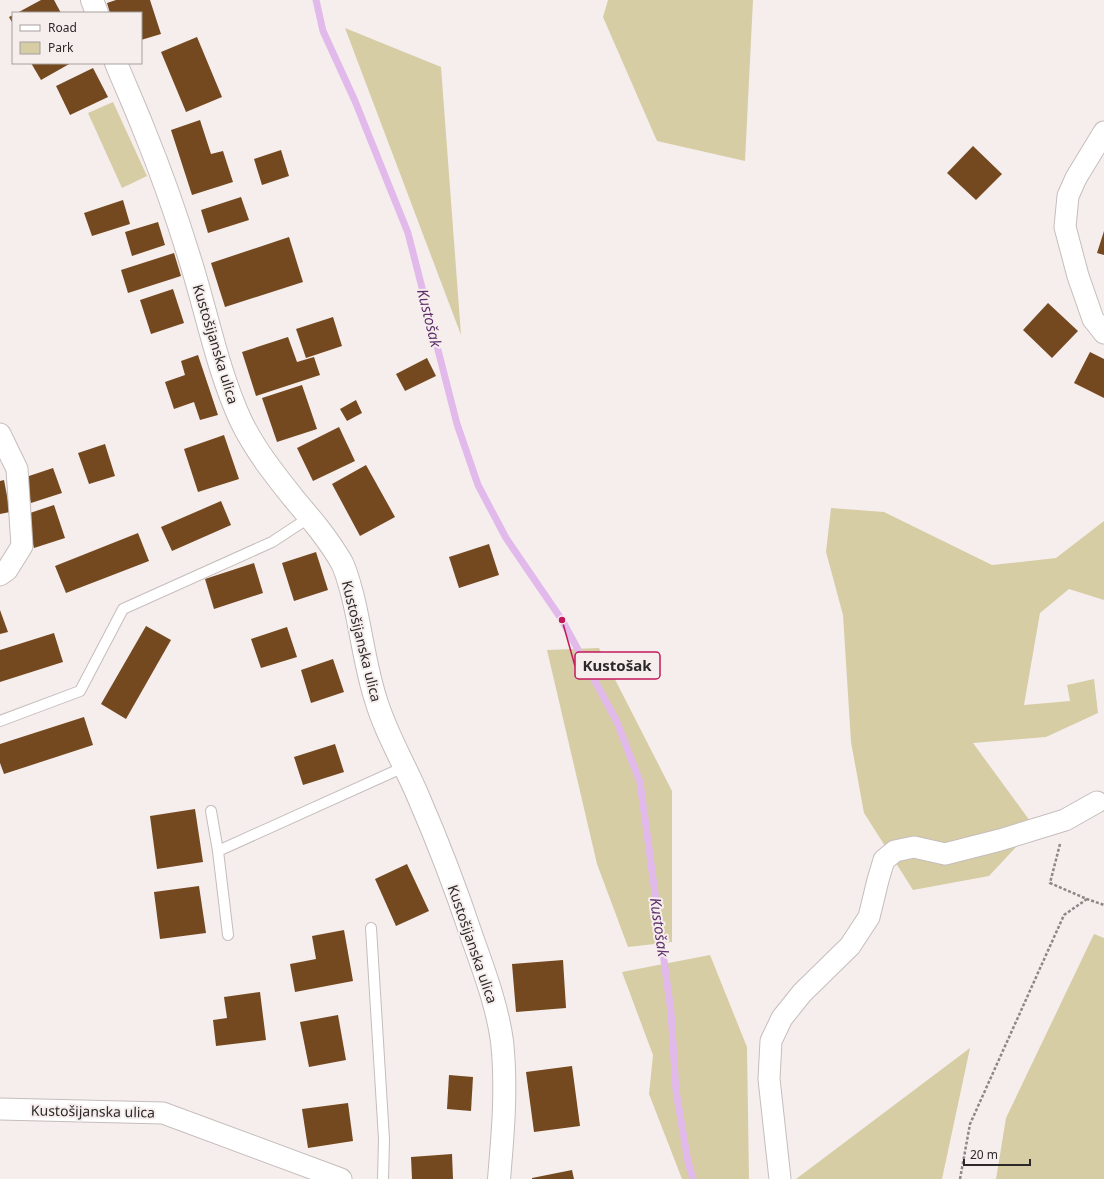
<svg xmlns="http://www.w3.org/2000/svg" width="1104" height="1179" font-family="'Noto Sans',sans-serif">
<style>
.green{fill:#d6cda4}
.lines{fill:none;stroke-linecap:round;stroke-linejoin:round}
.stream{stroke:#e1b9ea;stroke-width:7}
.building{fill:#744920}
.lane-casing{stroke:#c5bdbc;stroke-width:12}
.street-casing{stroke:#c5bdbc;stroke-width:23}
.secondary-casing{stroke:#c5bdbc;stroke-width:24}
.path{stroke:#8d8887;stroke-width:2.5;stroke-dasharray:3 2;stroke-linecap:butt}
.lane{stroke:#fff;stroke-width:10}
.street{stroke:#fff;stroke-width:21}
.secondary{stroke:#fff;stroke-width:22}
.labels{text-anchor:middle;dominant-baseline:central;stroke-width:4;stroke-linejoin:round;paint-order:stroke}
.street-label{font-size:14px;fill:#2c2928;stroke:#f6eeed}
.water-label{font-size:15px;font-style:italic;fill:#60306c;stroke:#f6eeed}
.leader{fill:none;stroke:#c2185b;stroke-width:1.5}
.callout-dot{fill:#c2185b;stroke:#f6eeed;stroke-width:1.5}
.callout{fill:#f6eeed;stroke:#c2185b;stroke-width:1.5}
.callout-label{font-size:15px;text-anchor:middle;font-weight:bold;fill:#2c2928}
</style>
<rect width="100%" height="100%" fill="#f6eeed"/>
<g class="green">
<polygon points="608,0 753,0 745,161 657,141 603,17"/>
<polygon points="345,28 441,67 461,335"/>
<polygon points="113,102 147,176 122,188 88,113"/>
<polygon points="831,508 884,512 992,565 1056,558 1104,521 1104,600 1069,589 1040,613 1024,705 1070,701 1067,685 1094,679 1098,713 1046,737 973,743 1030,821 1017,846 989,876 913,890 864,813 851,742 843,615 826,552"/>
<polygon points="599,648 672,791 672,942 628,947 597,864 547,650"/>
<polygon points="1094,934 1104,938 1104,1179 996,1179 1006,1118"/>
<polygon points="710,955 747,1047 749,1179 682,1179 649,1094 653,1055 622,972"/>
<polygon points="970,1048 942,1179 796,1179"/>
</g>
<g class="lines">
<polyline class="stream" points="316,0 323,31 355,101 408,233 457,424 478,485 506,538 562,620 617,722 640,782 671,1012 676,1091 688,1162 693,1179"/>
</g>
<g class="building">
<polygon points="41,0 54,0 61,13 17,13"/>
<polygon points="116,0 150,0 161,34 141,40 141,13 110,13 107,3"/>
<polygon points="13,15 13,24 9,17"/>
<polygon points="197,37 222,97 186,112 161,52"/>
<polygon points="31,63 71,63 41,80"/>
<polygon points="93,68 108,97 70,115 56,86"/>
<polygon points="200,120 211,154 223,151 233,182 192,195 171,130"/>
<polygon points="973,146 1002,174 976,200 947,173"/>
<polygon points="281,150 289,176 262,185 254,159"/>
<polygon points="241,197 249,220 208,233 201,210"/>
<polygon points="123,200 130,224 92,236 84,213"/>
<polygon points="158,222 165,245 132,256 125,232"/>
<polygon points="1104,231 1104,255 1097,253"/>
<polygon points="289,237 303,282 225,307 211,263"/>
<polygon points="174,253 181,276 128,293 121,270"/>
<polygon points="173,289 184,323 151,334 140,300"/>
<polygon points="1048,303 1078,331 1052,358 1023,330"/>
<polygon points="333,317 342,346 306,358 296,329"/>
<polygon points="288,337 297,362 314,357 320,375 256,396 242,352"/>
<polygon points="1090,352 1104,359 1104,398 1074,383"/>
<polygon points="198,355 218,415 200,420 194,402 174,409 165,382 185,375 181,361"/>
<polygon points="427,358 436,376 405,391 396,374"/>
<polygon points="302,385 317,429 277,442 262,398"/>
<polygon points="356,400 362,413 347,421 340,409"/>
<polygon points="339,427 355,461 313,481 297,448"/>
<polygon points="224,435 239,479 198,492 184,449"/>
<polygon points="105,444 115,476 89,484 78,453"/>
<polygon points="366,465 395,517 360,536 332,484"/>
<polygon points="53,468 62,493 31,503 23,478"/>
<polygon points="4,480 10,512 0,514 0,481"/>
<polygon points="221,501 231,525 172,551 161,527"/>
<polygon points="54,505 65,538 34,548 24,515"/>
<polygon points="138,533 149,561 66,593 55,566"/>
<polygon points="489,544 499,575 459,588 449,557"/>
<polygon points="316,552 328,590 294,601 282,563"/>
<polygon points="254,563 263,593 214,609 205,579"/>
<polygon points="0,610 8,632 0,634"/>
<polygon points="146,626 171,640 126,719 101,704"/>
<polygon points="287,627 297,657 261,668 251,639"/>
<polygon points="54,633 63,662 0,682 0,650"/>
<polygon points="333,659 344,692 311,703 301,670"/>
<polygon points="84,717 93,745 4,774 0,763 0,744"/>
<polygon points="335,744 344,772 303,785 294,757"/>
<polygon points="195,809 203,862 157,869 150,816"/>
<polygon points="407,864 429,911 396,926 375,879"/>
<polygon points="199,886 206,933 160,939 154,892"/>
<polygon points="344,930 353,981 295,992 290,964 316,959 312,936"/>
<polygon points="563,960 566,1008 516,1012 512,964"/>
<polygon points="260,992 266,1040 216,1046 213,1020 227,1018 224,997"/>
<polygon points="338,1015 346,1060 309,1067 300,1022"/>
<polygon points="572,1066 580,1126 534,1132 526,1072"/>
<polygon points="449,1075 473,1077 471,1111 447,1109"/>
<polygon points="348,1103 353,1141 308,1148 302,1109"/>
<polygon points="452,1154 453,1179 412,1179 411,1157"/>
<polygon points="572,1170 574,1179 532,1179 532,1178"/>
</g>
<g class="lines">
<g class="lane-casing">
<g id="lane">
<polyline points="0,721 80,691 123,609 272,542 310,517"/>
<polyline points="211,811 218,851"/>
<polyline points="371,928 384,1139 383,1179"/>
<polyline points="228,935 218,851 404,767"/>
</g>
</g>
<g class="street-casing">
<g id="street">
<polyline points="1104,132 1076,178 1068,196 1065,227 1078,276 1093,319 1104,333"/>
<polyline points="0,434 17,469 22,546 7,570 0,575"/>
<polyline points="0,1109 163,1113 341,1179"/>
<polyline points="780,1179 769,1079 771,1041 782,1018 802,993 850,946 869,917 878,880 884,860 895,851 914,847 945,854 1000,840 1065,820 1097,802"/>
</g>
</g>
<g class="secondary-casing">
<g id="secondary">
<polyline points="92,0 97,13"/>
<path d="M116,63C125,85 135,107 144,130C162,174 178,220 192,266C208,318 218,371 241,421C255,450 275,475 295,500C312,520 329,540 342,563C347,573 350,586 353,597C361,630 365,665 375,697C385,732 404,763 418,796C438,842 456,889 472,937C484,971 497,1005 502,1041C507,1087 503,1133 499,1179"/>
</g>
</g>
<g class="path">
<polyline points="1060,844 1050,883 1087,899 1104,905"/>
<polyline points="960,1179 970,1124 1064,915 1087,899"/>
</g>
<use href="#lane" class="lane"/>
<use href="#street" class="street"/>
<use href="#secondary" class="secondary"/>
</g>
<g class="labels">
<g class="street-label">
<text transform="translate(216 344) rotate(73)">Kustošijanska ulica</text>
<text transform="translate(362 641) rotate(76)">Kustošijanska ulica</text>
<text transform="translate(473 944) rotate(71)">Kustošijanska ulica</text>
<text transform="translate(93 1111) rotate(1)">Kustošijanska ulica</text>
</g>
<g class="water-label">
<text transform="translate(430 318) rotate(76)">Kustošak</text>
<text transform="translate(660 927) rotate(82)">Kustošak</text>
</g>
</g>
<path class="leader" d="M562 620L575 666"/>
<circle class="callout-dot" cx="562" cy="620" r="4"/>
<rect class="callout" x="575" y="652" width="85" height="27" rx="4"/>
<g class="callout-label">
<text x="617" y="671">Kustošak</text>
</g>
<rect x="12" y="12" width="130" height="52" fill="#f6eeed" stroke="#a59f9e"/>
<rect x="20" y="25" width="20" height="6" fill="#ffffff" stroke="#a59f9e"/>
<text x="48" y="32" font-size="12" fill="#2c2928">Road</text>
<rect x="20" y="42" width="20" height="12" fill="#d6cda4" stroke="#a59f9e"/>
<text x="48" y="52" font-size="12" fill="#2c2928">Park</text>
<path d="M964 1159v6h66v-6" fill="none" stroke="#2c2928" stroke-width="2"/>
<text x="970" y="1159" font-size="12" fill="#2c2928" stroke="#f6eeed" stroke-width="3" paint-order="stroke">20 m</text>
</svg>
